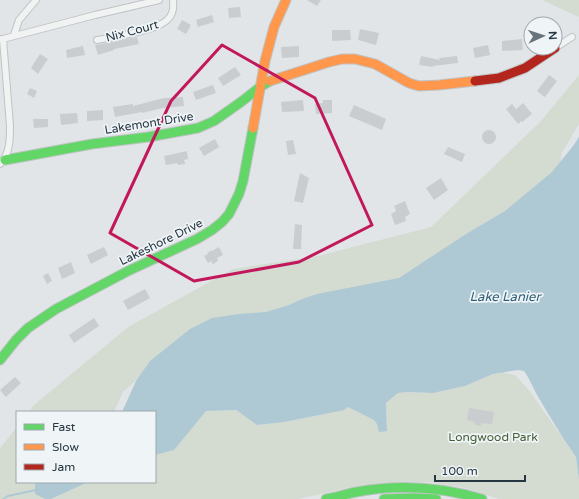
<svg xmlns="http://www.w3.org/2000/svg" width="579" height="499" font-family="'Varela Round',sans-serif">
<style>
.green{fill:#d4dcd2}
.water{fill:#aec8d4}
.lines{fill:none;stroke-linecap:round;stroke-linejoin:round}
.stream{stroke:#aec8d4;stroke-width:2}
.building{fill:#cacdcf}
.street-casing{stroke:#bfc3c5;stroke-width:8}
.fast-casing{stroke:#bfc3c5;stroke-width:11}
.slow-casing{stroke:#bfc3c5;stroke-width:11}
.jam-casing{stroke:#bfc3c5;stroke-width:11}
.street{stroke:#f1f3f3;stroke-width:6}
.fast{stroke:#63d668;stroke-width:9}
.slow{stroke:#ff974d;stroke-width:9}
.jam{stroke:#b3261e;stroke-width:9}
.marked{fill:none;stroke:#c2185b;stroke-width:3;stroke-linejoin:round}
.labels{text-anchor:middle;dominant-baseline:central;stroke-width:3.5;stroke-linejoin:round;paint-order:stroke}
.street-label{font-size:12px;fill:#273742;stroke:#eff4f7}
.park-label{font-size:12px;fill:#455e34;stroke:#eff4f7}
.water-label{font-size:13px;font-style:italic;fill:#2f5f78;stroke:#eff4f7}
</style>
<rect width="100%" height="100%" fill="#e1e5e7"/>
<g class="green">
<polygon points="542,0 579,0 579,17"/>
<polygon points="579,75 579,124 562,153 556,186 441,264 370,293 175,346 123,392 114,412 29,412 34,405 128,327 233,269 318,256 431,227 540,122"/>
<polygon points="499,355 501,355 504,373 515,375 529,390 576,457 579,480 579,499 499,499 465,488 429,482 392,482 360,485 299,499 0,499 0,448 17,427 17,482 155,482 155,455 174,450 205,411 236,410 257,425 284,422 325,414 348,407 371,418 374,420 377,424 387,431 386,403 398,393 408,392 433,393 465,386 493,374 501,373"/>
</g>
<g class="water">
<polygon points="579,137 579,480 576,457 565,441 552,420 537,395 528,377 524,371 518,370 511,371 493,374 465,386 433,393 408,392 398,393 386,403 387,431 379,432 377,424 374,420 348,407 344,410 325,414 284,422 257,425 236,410 206,411 174,450 155,455 155,412 122,412 136,381 150,361 190,329 212,318 239,314 266,312 289,305 302,299 317,294 399,278 466,234 505,211 552,172 573,146"/>
<polygon points="38,482 88,482 51,499 45,499 35,494 35,484"/>
</g>
<g class="lines">
<polyline class="stream" points="3,499 8,496 36,490"/>
</g>
<g class="building">
<polygon points="307,0 321,0 317,6"/>
<polygon points="240,7 241,17 229,18 228,8"/>
<polygon points="212,15 214,22 198,27 196,20"/>
<polygon points="182,20 191,25 186,34 177,29"/>
<polygon points="360,29 379,33 376,45 358,40"/>
<polygon points="332,30 350,30 351,40 332,41"/>
<polygon points="137,37 139,44 114,49 114,50 98,55 95,45"/>
<polygon points="522,39 523,50 502,51 502,41"/>
<polygon points="488,45 490,55 475,58 473,48"/>
<polygon points="83,46 85,55 67,58 66,50"/>
<polygon points="299,46 299,57 282,58 281,47"/>
<polygon points="40,54 48,59 38,74 31,68"/>
<polygon points="421,56 440,60 439,58 457,56 458,63 433,66 433,67 419,65"/>
<polygon points="235,67 241,75 223,86 218,78"/>
<polygon points="549,75 557,81 545,97 537,91"/>
<polygon points="213,85 216,93 196,100 193,92"/>
<polygon points="30,88 37,91 34,98 27,94"/>
<polygon points="183,97 184,106 163,108 142,113 142,112 115,117 113,107 133,104 133,106 164,98"/>
<polygon points="303,100 304,111 282,112 281,102"/>
<polygon points="323,100 332,100 332,113 316,114 315,104 323,103"/>
<polygon points="523,103 532,114 522,122 521,121 518,124 506,109 512,104 516,109"/>
<polygon points="354,105 386,119 382,130 349,116"/>
<polygon points="103,110 103,120 87,121 87,111"/>
<polygon points="77,113 78,123 61,125 60,114"/>
<polygon points="33,119 48,119 48,127 34,128"/>
<circle cx="489" cy="137" r="7"/>
<polygon points="215,139 219,147 204,156 199,148"/>
<polygon points="293,140 296,154 288,155 286,141"/>
<polygon points="448,147 465,154 462,162 444,154"/>
<polygon points="187,151 188,159 184,160 185,164 178,165 177,163 166,165 164,156"/>
<polygon points="300,173 309,178 303,203 294,201"/>
<polygon points="441,178 448,190 434,200 426,188"/>
<polygon points="405,201 410,214 405,217 406,221 395,225 391,214 396,211 394,206"/>
<polygon points="295,224 302,225 301,249 293,249"/>
<polygon points="104,247 108,255 91,264 87,255"/>
<polygon points="219,247 223,255 217,258 218,261 213,264 211,261 208,263 204,256 208,254 207,253 212,250 212,251"/>
<polygon points="71,262 75,273 62,279 58,268"/>
<polygon points="48,273 52,281 47,284 43,276"/>
<polygon points="145,289 150,298 128,310 123,301"/>
<polygon points="94,318 99,326 74,343 69,335"/>
<polygon points="15,377 21,383 6,397 0,390"/>
<polygon points="469,408 494,412 492,424 481,423 481,426 475,425 475,422 467,420"/>
</g>
<g class="lines">
<g class="street-casing">
<g id="street">
<polyline points="14,35 19,20 36,0"/>
<polyline points="0,39 3,39 95,15 159,0"/>
<path d="M97,40C113,37 156,31 167,20C173,15 174,8 173,0"/>
<polyline points="555,48 572,37"/>
<path d="M0,164C10,154 10,139 10,126L3,39"/>
</g>
</g>
<g class="fast-casing">
<g id="fast">
<polyline points="5,160 92,144 148,137 198,128 214,121 241,102 260,87 270,81"/>
<polyline points="0,360 16,340 28,328 56,309 128,271 197,239 212,230 222,222 229,214 239,194 243,181 253,128"/>
<path d="M326,499C336,497 346,494 356,492C399,484 441,487 482,499"/>
<polyline points="384,499 413,498 436,499"/>
</g>
</g>
<g class="slow-casing">
<g id="slow">
<polyline points="270,81 329,62 342,59 355,59 375,64 409,83 419,86 439,85 475,81"/>
<polyline points="253,128 265,61 274,27 286,0"/>
</g>
</g>
<g class="jam-casing">
<polyline id="jam" points="475,81 499,78 525,68 555,48"/>
</g>
<use href="#street" class="street"/>
<use href="#fast" class="fast"/>
<use href="#slow" class="slow"/>
<use href="#jam" class="jam"/>
</g>
<path class="marked" d="M222,45L315,98L372,225L299,262L194,281L110,233L171,101Z"/>
<g class="labels">
<g class="street-label">
<text transform="translate(132 31) rotate(-15)">Nix Court</text>
<text transform="translate(149 123) rotate(-9)">Lakemont Drive</text>
<text transform="translate(161 242) rotate(-26)">Lakeshore Drive</text>
</g>
<g class="park-label">
<text x="493" y="437">Longwood Park</text>
</g>
<g class="water-label">
<text x="505" y="297">Lake Lanier</text>
</g>
</g>
<rect x="16" y="411" width="140" height="72" fill="#eff4f7" stroke="#9fa8af"/>
<rect x="24" y="424" width="20" height="6" fill="#63d668" stroke="#9fa8af"/>
<text x="52" y="431" font-size="12" fill="#273742">Fast</text>
<rect x="24" y="444" width="20" height="6" fill="#ff974d" stroke="#9fa8af"/>
<text x="52" y="451" font-size="12" fill="#273742">Slow</text>
<rect x="24" y="464" width="20" height="6" fill="#b3261e" stroke="#9fa8af"/>
<text x="52" y="471" font-size="12" fill="#273742">Jam</text>
<g transform="translate(543 36) rotate(87)"><circle r="19" fill="#eff4f7" stroke="#9fa8af"/>
<path d="M0-3L7 15L0 10L-7 15Z" fill="#68747c"/>
<text y="-6" font-size="11" font-weight="bold" text-anchor="middle" fill="#273742">N</text>
</g>
<path d="M435 475v6h90v-6" fill="none" stroke="#273742" stroke-width="2"/>
<text x="441" y="475" font-size="12" fill="#273742" stroke="#eff4f7" stroke-width="3" paint-order="stroke">100 m</text>
</svg>
